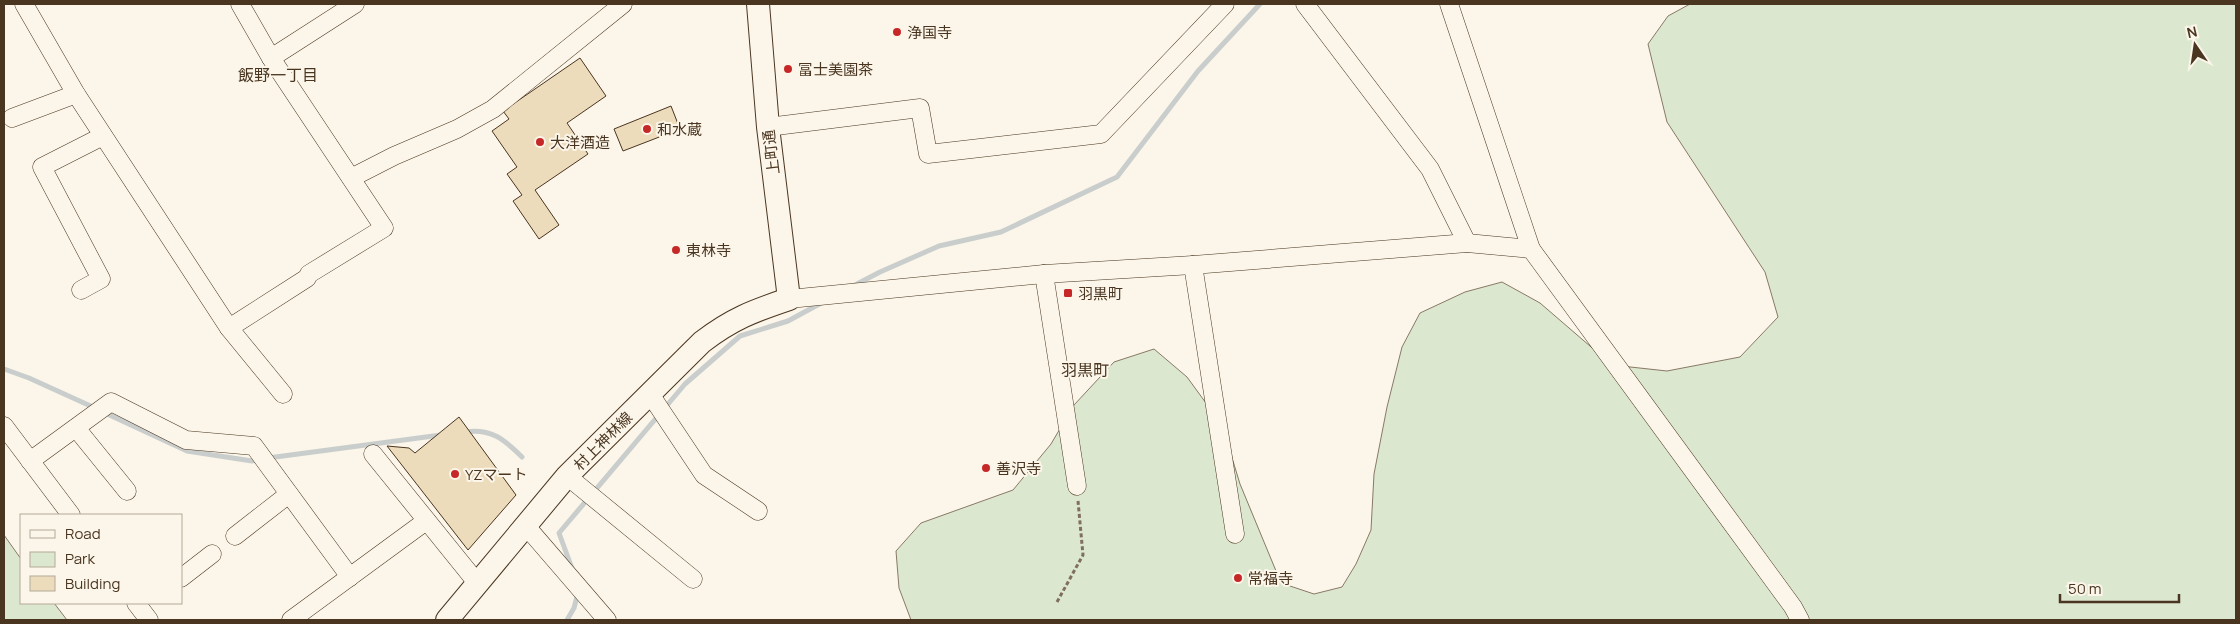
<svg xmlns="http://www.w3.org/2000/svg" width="2240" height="624" font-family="Manrope,'Noto Sans JP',sans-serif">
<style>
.green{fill:#dce7d0;stroke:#887966}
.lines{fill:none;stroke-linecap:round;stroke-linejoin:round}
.stream{stroke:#c9cecd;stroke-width:5}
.building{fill:#ecdcbc;stroke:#4a3520}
.minor-casing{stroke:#4a3520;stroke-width:19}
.major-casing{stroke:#4a3520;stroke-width:24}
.path{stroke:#7f6f5c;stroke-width:3;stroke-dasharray:4 2.5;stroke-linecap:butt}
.minor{stroke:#fbf6e9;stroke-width:18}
.major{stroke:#fbf6e9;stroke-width:22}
.poi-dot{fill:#c62828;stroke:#fbf6e9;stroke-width:2}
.labels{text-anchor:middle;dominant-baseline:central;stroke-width:4;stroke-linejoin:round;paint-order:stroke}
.poi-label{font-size:15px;fill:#4a3520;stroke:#fbf6e9;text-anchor:start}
.street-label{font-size:15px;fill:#4a3520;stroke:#fbf6e9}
.neighbourhood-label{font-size:16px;fill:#4a3520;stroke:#fbf6e9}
</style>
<rect width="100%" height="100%" fill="#fbf6e9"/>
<g class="green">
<polygon points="1690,4 2236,4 2236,620 911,620 899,588 896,551 921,523 1013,490 1051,444 1074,405 1114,362 1154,349 1187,377 1222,425 1240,484 1281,583 1314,594 1342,587 1356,564 1371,530 1374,474 1387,407 1402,347 1420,313 1465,292 1502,282 1540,303 1612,365 1667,371 1740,357 1778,317 1765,272 1667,122 1648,44 1668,16"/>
<polygon points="4,535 21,559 21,603 54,603 67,620 4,620"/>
</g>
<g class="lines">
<g class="stream">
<polyline points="853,286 880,272 939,246 1001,232 1117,177 1198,71 1260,4"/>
<polyline points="4,369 29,378 95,408"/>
<polyline points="103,412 187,451 252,461 260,459"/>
<path d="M464,432C491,428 504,439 522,457"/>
<polyline points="268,458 441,435"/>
<polyline points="573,571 559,533 685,384 740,336 788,321 823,302"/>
<polyline points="567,620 574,608 578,593"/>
</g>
</g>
<g class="building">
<polygon points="580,58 606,96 567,123 588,154 535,190 559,225 539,239 513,201 522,195 507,174 517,167 492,131 509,119 503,111"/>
<polygon points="671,106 680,129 623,151 614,129"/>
<polygon points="459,417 516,495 468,550 387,446 409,448 415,453"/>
</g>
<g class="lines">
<g class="minor-casing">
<g id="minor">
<polyline points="24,4 76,94 229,328 283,394"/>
<polyline points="1305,4 1430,169 1467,243"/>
<polyline points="1449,4 1531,249"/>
<polyline points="271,58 355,4"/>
<polyline points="12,118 76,94"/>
<polyline points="768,127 920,108 928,154 1101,134 1225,4"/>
<polyline points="351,178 394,156 457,129 493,109 623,4"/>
<polyline points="1193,265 1235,534"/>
<polyline points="1044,274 1077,486"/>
<polyline points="81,290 101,279 42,167 103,136"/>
<polyline points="789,299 1044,274 1193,265 1467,243 1531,249 1793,607 1800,620"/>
<polyline points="229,328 307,278 309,274 384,228 271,58 240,4"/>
<polyline points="650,394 704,475 758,511"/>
<polyline points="4,426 71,515"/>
<polyline points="76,428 127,491"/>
<polyline points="373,454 478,584"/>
<polyline points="30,461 111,402 186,440 254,446 350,577"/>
<polyline points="567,476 693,579"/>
<polyline points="526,526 607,620"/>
<polyline points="235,536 289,494"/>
<polyline points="181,578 212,554"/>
<polyline points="136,603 149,620"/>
<polyline points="291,620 426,521"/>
</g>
</g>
<g class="major-casing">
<path id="major" d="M447,620L567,476L702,342C732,319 753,311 789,299L768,127L758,4"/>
</g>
<polyline class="path" points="1057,602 1083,555 1078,501"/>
<use href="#minor" class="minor"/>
<use href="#major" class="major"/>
</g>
<g class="poi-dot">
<circle cx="897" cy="32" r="5"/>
<circle cx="788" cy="69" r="5"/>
<circle cx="647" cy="129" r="5"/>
<circle cx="540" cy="142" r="5"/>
<circle cx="676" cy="250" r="5"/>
<rect x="1063" y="288" width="10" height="10" rx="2.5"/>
<circle cx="986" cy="468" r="5"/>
<circle cx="455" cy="474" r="5"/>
<circle cx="1238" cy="578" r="5"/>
</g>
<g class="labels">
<g class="poi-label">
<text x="907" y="32">浄国寺</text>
<text x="798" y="69">冨士美園茶</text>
<text x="657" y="129">和水蔵</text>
<text x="550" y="142">大洋酒造</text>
<text x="686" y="250">東林寺</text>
<text x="1078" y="293">羽黒町</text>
<text x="996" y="468">善沢寺</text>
<text x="465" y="474">YZマート</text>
<text x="1248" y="578">常福寺</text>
</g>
<g class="street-label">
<text transform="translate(771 152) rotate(-97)">上町通</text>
<text transform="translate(603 441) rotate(-45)">村上神林線</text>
</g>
<g class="neighbourhood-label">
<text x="278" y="75">飯野一丁目</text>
<text x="1085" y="370">羽黒町</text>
</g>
</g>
<rect width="2240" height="624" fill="none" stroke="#4a3520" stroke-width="10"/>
<rect x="20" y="514" width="162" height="90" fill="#fbf6e9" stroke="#b4a999"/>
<rect x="30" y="530" width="25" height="8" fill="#fbf6e9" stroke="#b4a999"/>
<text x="65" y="539" font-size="15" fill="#4a3520">Road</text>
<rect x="30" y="552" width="25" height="15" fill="#dce7d0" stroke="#b4a999"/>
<text x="65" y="564" font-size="15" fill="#4a3520">Park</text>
<rect x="30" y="576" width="25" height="15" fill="#ecdcbc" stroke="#b4a999"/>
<text x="65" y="589" font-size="15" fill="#4a3520">Building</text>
<g transform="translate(2195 45) rotate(347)" stroke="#fbf6e9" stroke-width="4" paint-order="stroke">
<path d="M0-4L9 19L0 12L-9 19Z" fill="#4a3520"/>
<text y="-8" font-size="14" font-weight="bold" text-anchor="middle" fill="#4a3520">N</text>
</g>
<path d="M2060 594v8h119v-8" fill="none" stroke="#4a3520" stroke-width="2.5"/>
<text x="2068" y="594" font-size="15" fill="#4a3520" stroke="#fbf6e9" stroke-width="4" paint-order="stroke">50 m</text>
</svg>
